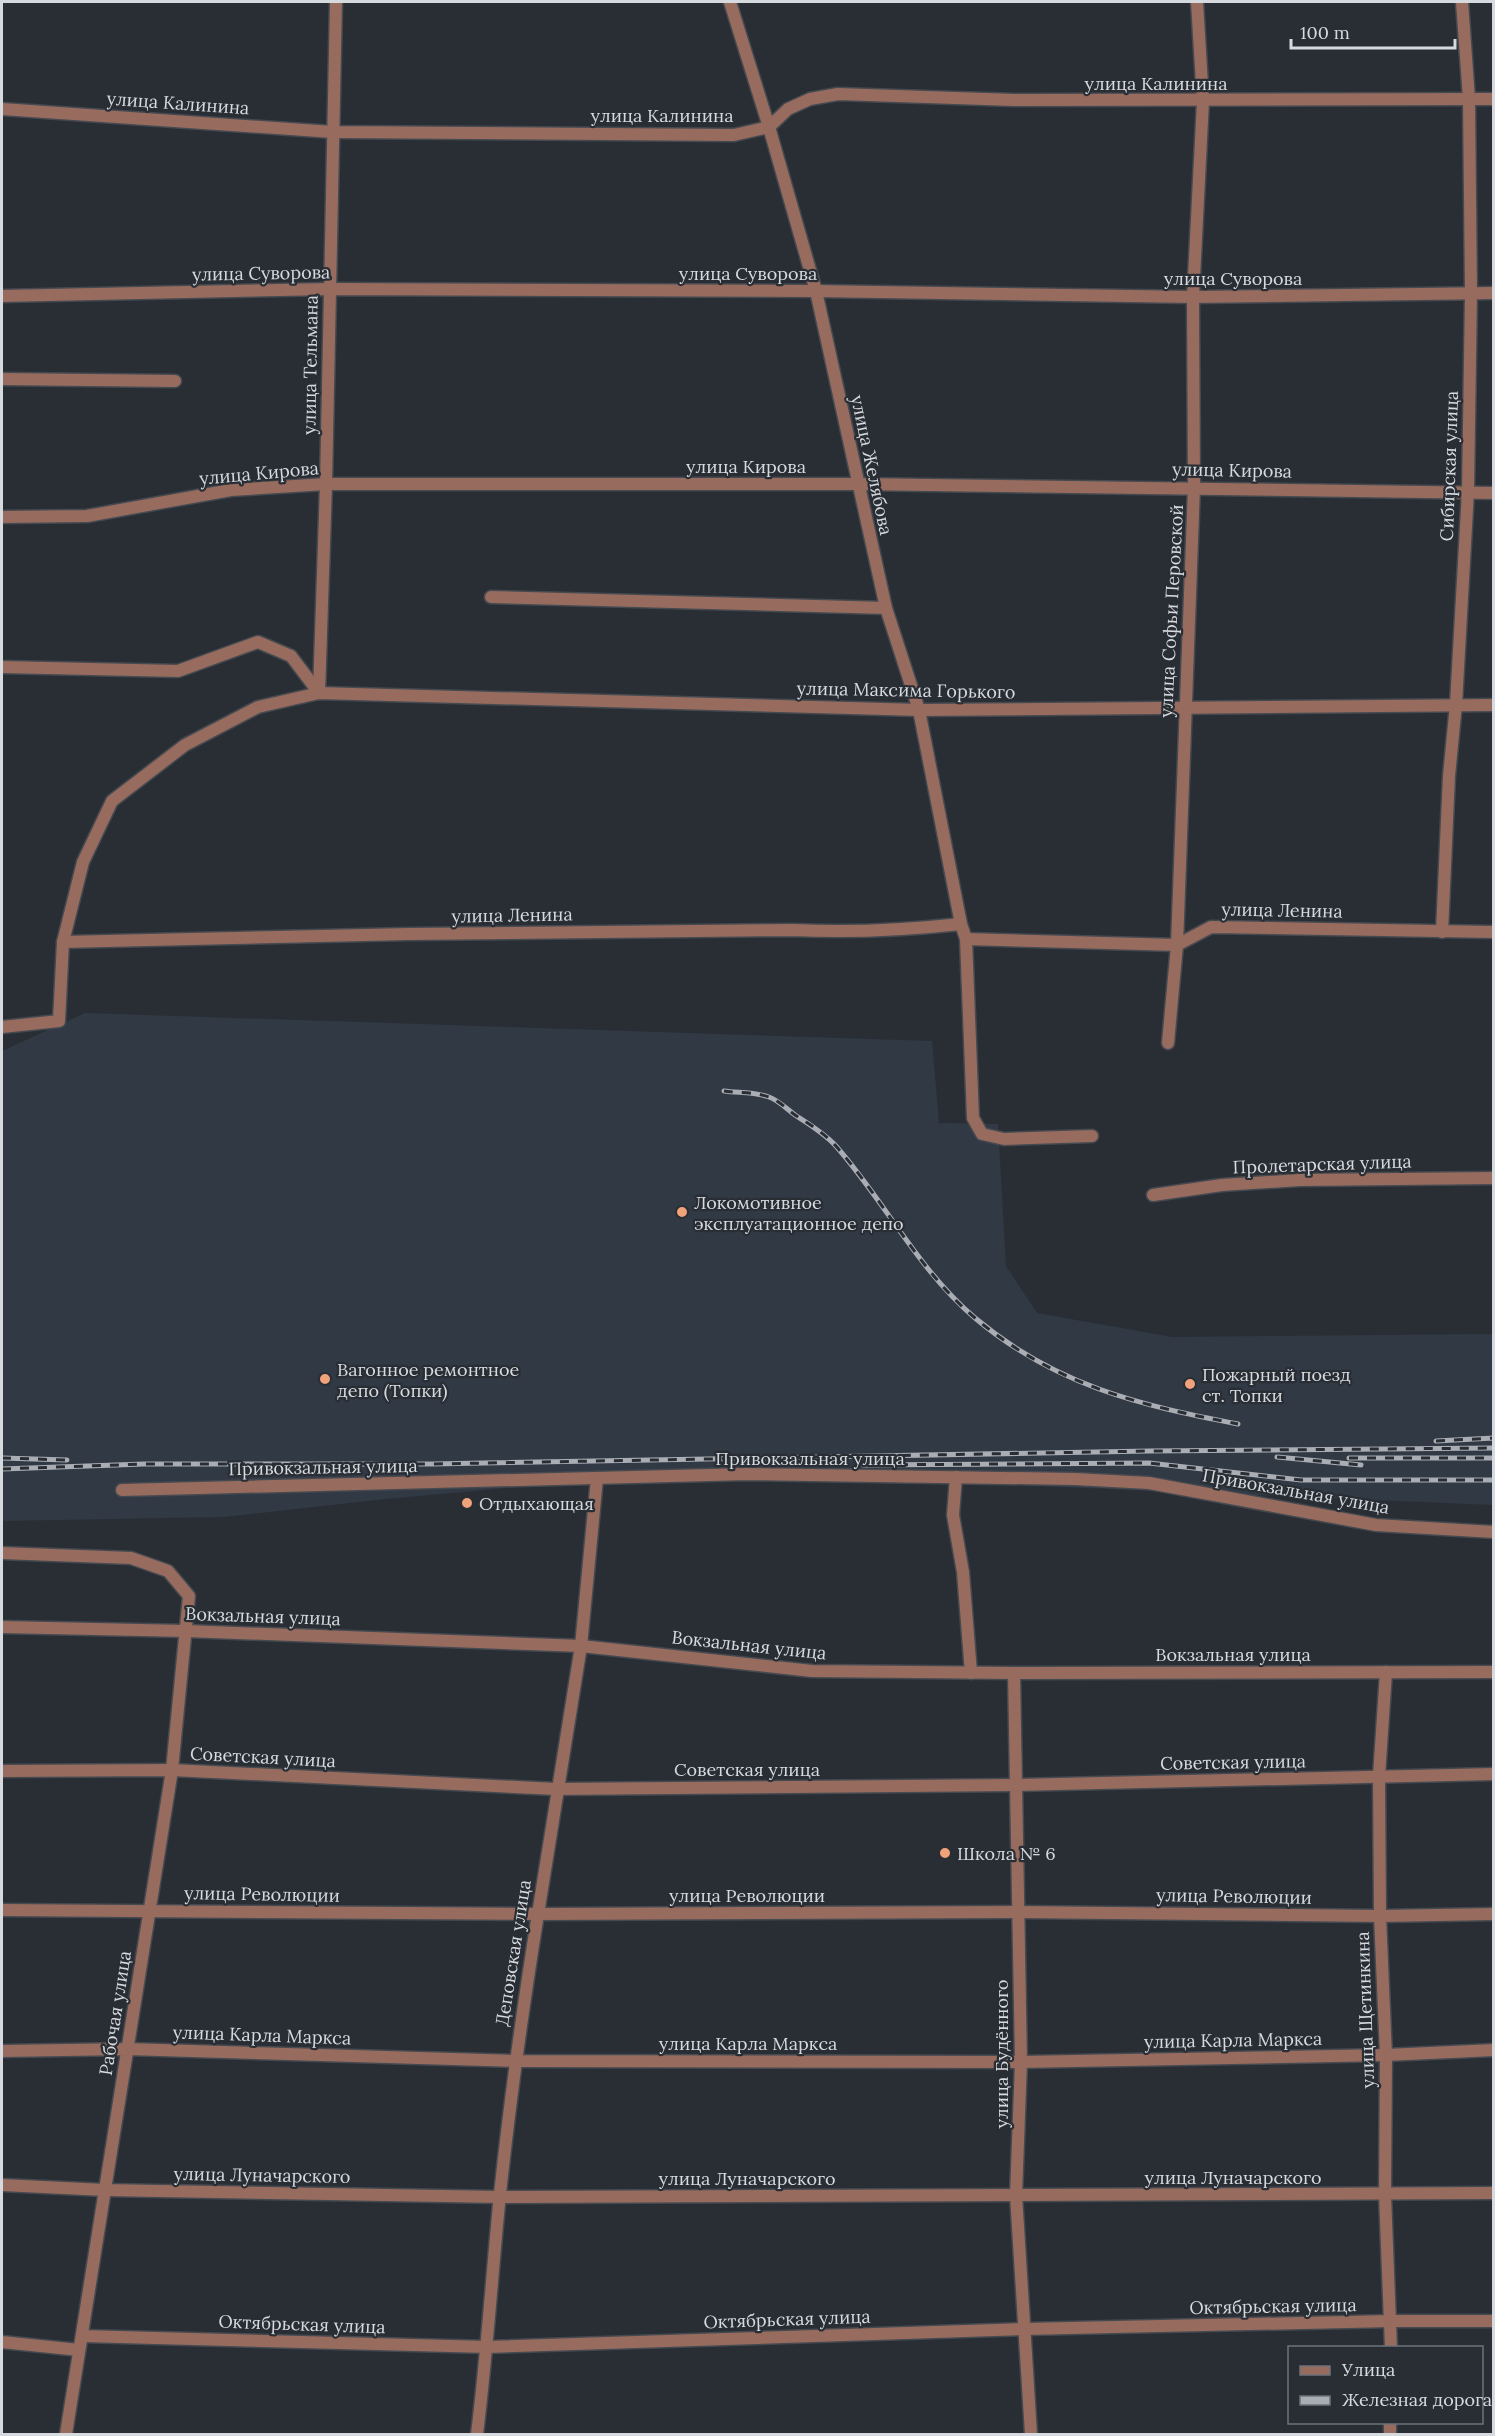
<svg xmlns="http://www.w3.org/2000/svg" width="1495" height="2436" font-family="Lora,serif">
<style>
.built{fill:#313945}
.lines{fill:none;stroke-linecap:round;stroke-linejoin:round}
.minor-casing{stroke:#454950;stroke-width:15}
.tertiary-casing{stroke:#454950;stroke-width:15}
.minor{stroke:#976b5d;stroke-width:12}
.tertiary{stroke:#976b5d;stroke-width:12}
.rail-casing{stroke:#aaadb3;stroke-width:5}
.rail{stroke:#292e35;stroke-width:3;stroke-dasharray:9;stroke-linecap:butt}
.poi-dot{fill:#f0a27a;stroke:#292e35;stroke-width:2}
.labels{text-anchor:middle;dominant-baseline:central;stroke-width:4.5;stroke-linejoin:round;paint-order:stroke}
.street-label{font-size:18px;fill:#d6d9de;stroke:#292e35}
.poi-label{font-size:18px;fill:#d6d9de;stroke:#292e35;text-anchor:start}
</style>
<rect width="100%" height="100%" fill="#292e35"/>
<polygon class="built" points="85,1013 932,1041 939,1123 998,1124 1006,1266 1037,1313 1172,1337 1493,1334 1493,1505 748,1474 597,1480 386,1499 224,1517 2,1521 2,1051"/>
<g class="lines">
<g class="minor-casing">
<g id="minor">
<polyline points="730,2 769,127 816,291 886,608 919,710 961,924 966,939 973,1118 982,1134 1004,1139 1092,1136"/>
<polyline points="2,109 333,132 734,135 769,127 788,109 810,99 838,94 1014,100 1494,99"/>
<polyline points="2,296 329,289 816,291 1193,297 1494,293"/>
<polyline points="2,379 175,381"/>
<polyline points="2,517 87,516 231,490 326,484 858,484 1494,493"/>
<polyline points="491,597 886,608"/>
<polyline points="2,667 178,671 258,642 291,656 319,693"/>
<polyline points="319,693 326,484 336,2"/>
<polyline points="1442,932 1449,776 1456,704 1468,491 1471,293 1469,99 1462,2"/>
<polyline points="966,939 1177,945 1211,927 1494,932"/>
<path d="M63,942L409,934L794,930C851,933 905,930 961,924"/>
<polyline points="1168,1043 1177,945 1194,487 1193,297 1203,101 1197,2"/>
<polyline points="1153,1195 1222,1185 1300,1180 1494,1178"/>
<polyline points="956,1477 953,1515 963,1572 971,1673"/>
<polyline points="122,1490 748,1474 1075,1479 1149,1483 1376,1525 1494,1532"/>
<polyline points="2,1553 131,1558 168,1571 189,1596 172,1770 66,2434"/>
<polyline points="2,1627 186,1631 581,1646 812,1671 1014,1673 1494,1672"/>
<polyline points="1386,1672 1379,1776 1380,1916 1386,2055 1385,2195 1391,2348"/>
<polyline points="1014,1673 1021,2062 1016,2195 1031,2434"/>
<polyline points="2,1771 172,1770 556,1789 1015,1785 1494,1774"/>
<polyline points="538,1914 581,1646 597,1478"/>
<polyline points="2,2051 128,2049 515,2061 1021,2062 1386,2055 1494,2050"/>
<polyline points="2,2185 105,2190 500,2197 1494,2193"/>
<polyline points="82,2336 488,2347 1025,2329 1391,2321 1494,2321"/>
<polyline points="2,2342 79,2350"/>
<polyline points="1390,2434 1390,2422"/>
</g>
</g>
<g class="tertiary-casing">
<g id="tertiary">
<polyline points="2,1027 59,1021 63,942 83,862 112,801 185,745 258,707 319,693 919,710 1494,705"/>
<polyline points="2,1910 538,1914 1018,1912 1380,1916 1494,1914"/>
<path d="M477,2434C487,2354 492,2274 500,2194C510,2100 523,2007 538,1914"/>
</g>
</g>
<use href="#minor" class="minor"/>
<use href="#tertiary" class="tertiary"/>
<g class="rail-casing">
<g id="rail">
<path d="M724,1091C738,1093 755,1092 769,1097C778,1100 787,1109 795,1115C809,1124 824,1133 835,1145C884,1200 918,1270 975,1318C1055,1385 1138,1405 1238,1424"/>
<polyline points="1436,1441 1494,1438"/>
<polyline points="1277,1457 1361,1465"/>
<polyline points="2,1458 67,1460"/>
<polyline points="1349,1458 1494,1458"/>
<polyline points="863,1465 1149,1463 1301,1480 1494,1480"/>
<polyline points="2,1469 144,1464 432,1464 1149,1451 1494,1448"/>
</g>
</g>
<use href="#rail" class="rail"/>
</g>
<g class="poi-dot">
<circle cx="682" cy="1212" r="6"/>
<circle cx="325" cy="1379" r="6"/>
<circle cx="1190" cy="1384" r="6"/>
<circle cx="467" cy="1503" r="6"/>
<circle cx="945" cy="1853" r="6"/>
</g>
<g class="labels">
<g class="street-label">
<text x="1156" y="83">улица Калинина</text>
<text transform="translate(178 103) rotate(4)">улица Калинина</text>
<text x="662" y="115">улица Калинина</text>
<text transform="translate(261 273) rotate(-1)">улица Суворова</text>
<text x="748" y="273">улица Суворова</text>
<text x="1233" y="278">улица Суворова</text>
<text transform="translate(310 365) rotate(-89)">улица Тельмана</text>
<text transform="translate(872 465) rotate(78)">улица Желябова</text>
<text x="746" y="466">улица Кирова</text>
<text transform="translate(1449 466) rotate(-88)">Сибирская улица</text>
<text transform="translate(1232 470) rotate(1)">улица Кирова</text>
<text transform="translate(259 473) rotate(-5)">улица Кирова</text>
<text transform="translate(1171 611) rotate(-87)">улица Софьи Перовской</text>
<text transform="translate(906 690) rotate(1)">улица Максима Горького</text>
<text transform="translate(1282 910) rotate(1)">улица Ленина</text>
<text transform="translate(512 915) rotate(-1)">улица Ленина</text>
<text transform="translate(1322 1164) rotate(-2)">Пролетарская улица</text>
<text x="810" y="1458">Привокзальная улица</text>
<text transform="translate(323 1467) rotate(-1)">Привокзальная улица</text>
<text transform="translate(1296 1491) rotate(10)">Привокзальная улица</text>
<text transform="translate(263 1616) rotate(2)">Вокзальная улица</text>
<text transform="translate(749 1645) rotate(6)">Вокзальная улица</text>
<text x="1233" y="1654">Вокзальная улица</text>
<text transform="translate(263 1757) rotate(3)">Советская улица</text>
<text transform="translate(1233 1762) rotate(-1)">Советская улица</text>
<text x="747" y="1769">Советская улица</text>
<text transform="translate(262 1894) rotate(1)">улица Революции</text>
<text x="747" y="1895">улица Революции</text>
<text transform="translate(1234 1896) rotate(1)">улица Революции</text>
<text transform="translate(513 1953) rotate(-81)">Деповская улица</text>
<text transform="translate(1365 2010) rotate(-92)">улица Щетинкина</text>
<text transform="translate(115 2013) rotate(-81)">Рабочая улица</text>
<text transform="translate(262 2035) rotate(2)">улица Карла Маркса</text>
<text transform="translate(1233 2040) rotate(-1)">улица Карла Маркса</text>
<text x="748" y="2043">улица Карла Маркса</text>
<text transform="translate(1001 2054) rotate(-90)">улица Будённого</text>
<text transform="translate(262 2175) rotate(1)">улица Луначарского</text>
<text x="1233" y="2177">улица Луначарского</text>
<text x="747" y="2178">улица Луначарского</text>
<text transform="translate(1273 2306) rotate(-1)">Октябрьская улица</text>
<text transform="translate(787 2319) rotate(-2)">Октябрьская улица</text>
<text transform="translate(302 2324) rotate(2)">Октябрьская улица</text>
</g>
<g class="poi-label">
<text x="694" y="1202">Локомотивное<tspan x="694" dy="21">эксплуатационное депо</tspan></text>
<text x="337" y="1369">Вагонное ремонтное<tspan x="337" dy="21">депо (Топки)</tspan></text>
<text x="1202" y="1374">Пожарный поезд<tspan x="1202" dy="21">ст. Топки</tspan></text>
<text x="479" y="1503">Отдыхающая</text>
<text x="957" y="1853">Школа № 6</text>
</g>
</g>
<rect width="1495" height="2436" fill="none" stroke="#d6d9de" stroke-width="6"/>
<rect x="1288" y="2346" width="195" height="78" fill="#292e35" stroke="#6e7279" stroke-width="1.5"/>
<rect x="1300" y="2366" width="30" height="9" fill="#976b5d" stroke="#6e7279" stroke-width="1.5"/>
<text x="1342" y="2376" font-size="18" fill="#d6d9de">Улица</text>
<rect x="1300" y="2396" width="30" height="9" fill="#aaadb3" stroke="#6e7279" stroke-width="1.5"/>
<text x="1342" y="2406" font-size="18" fill="#d6d9de">Железная дорога</text>
<path d="M1291 39v9h164v-9" fill="none" stroke="#d6d9de" stroke-width="3"/>
<text x="1300" y="39" font-size="18" fill="#d6d9de" stroke="#292e35" stroke-width="4.5" paint-order="stroke">100 m</text>
</svg>
